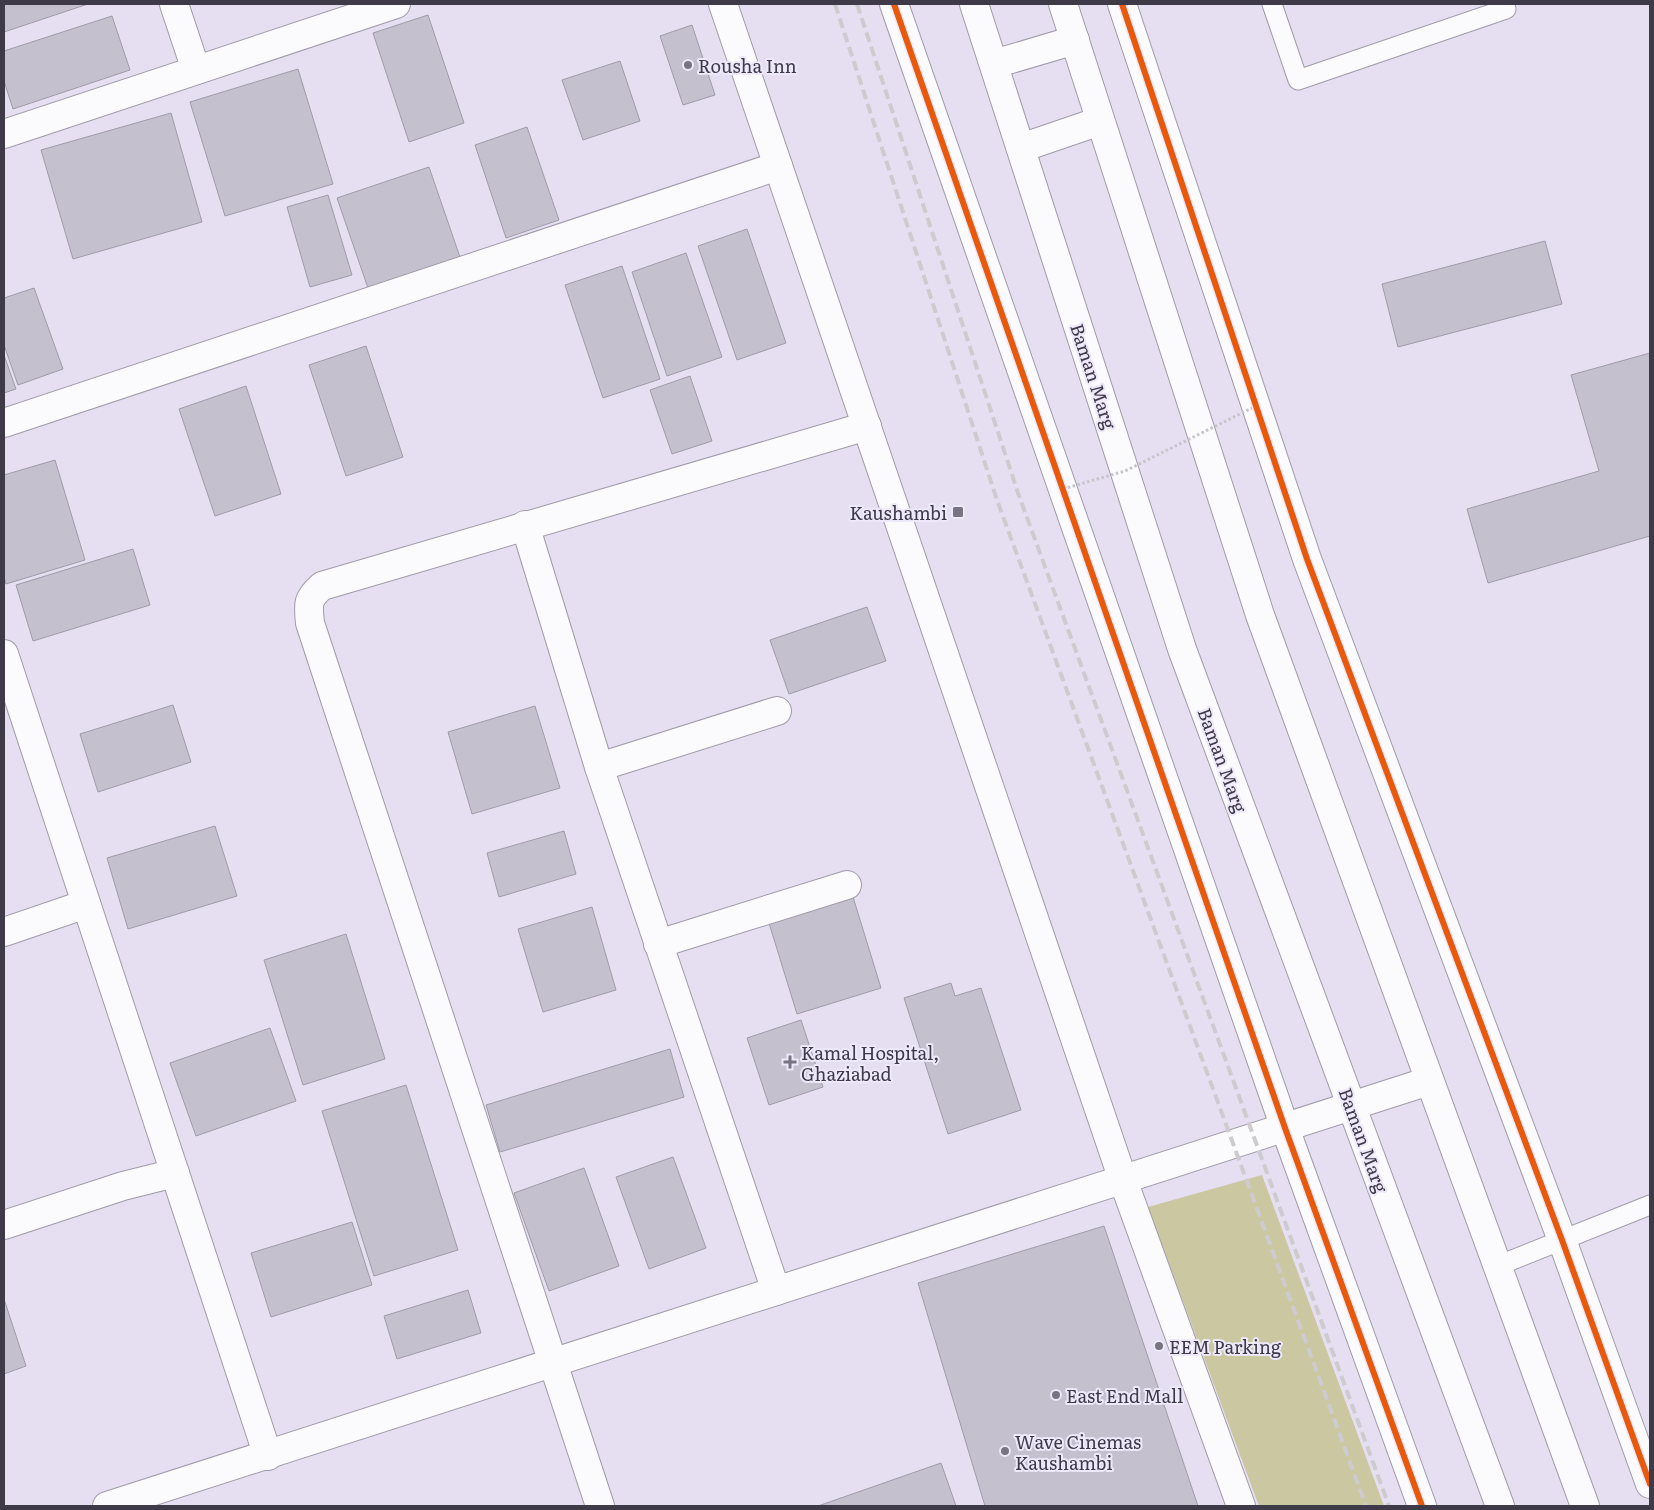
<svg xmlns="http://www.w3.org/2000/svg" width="1654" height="1510" font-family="Literata,serif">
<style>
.green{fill:#cbc7a1}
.building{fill:#c5c0ce;stroke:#a09ba8}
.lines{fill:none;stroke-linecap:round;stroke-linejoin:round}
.lane-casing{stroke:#a09ba9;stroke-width:21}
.street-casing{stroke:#a09ba9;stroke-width:30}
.secondary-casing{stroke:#a09ba9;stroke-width:30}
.lane{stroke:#fbfafd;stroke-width:19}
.street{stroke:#fbfafd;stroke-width:28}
.secondary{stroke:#fbfafd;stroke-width:28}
.rail{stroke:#cdcbd0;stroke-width:4;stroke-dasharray:10 5;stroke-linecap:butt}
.path-bridge{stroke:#c7c4cb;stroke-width:3;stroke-dasharray:2.5 2.5;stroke-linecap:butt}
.cycleway-casing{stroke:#eee8fb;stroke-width:9}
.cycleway{stroke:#e8590c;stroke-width:6}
.poi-dot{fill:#797482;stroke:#eee8fb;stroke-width:2}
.labels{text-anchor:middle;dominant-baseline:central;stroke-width:4;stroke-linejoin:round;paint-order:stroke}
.poi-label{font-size:18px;fill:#3f3a47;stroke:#eee8fb;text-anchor:start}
.street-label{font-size:18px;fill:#3f3a47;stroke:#eee8fb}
</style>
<rect width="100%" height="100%" fill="#e5dff1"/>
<polygon class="green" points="1262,1175 1384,1506 1259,1506 1148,1207"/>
<g class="building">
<polygon points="4,4 88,4 4,32"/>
<polygon points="428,15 464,123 409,142 373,33"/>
<polygon points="112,16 130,70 13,109 4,81 4,51"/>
<polygon points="692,25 715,95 683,105 660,36"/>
<polygon points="620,61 640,121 583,140 562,80"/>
<polygon points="298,69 333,184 225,216 190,102"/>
<polygon points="171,113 202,222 73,259 41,150"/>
<polygon points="527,127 559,220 506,238 475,145"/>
<polygon points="429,167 461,260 369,291 337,198"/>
<polygon points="328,195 352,275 310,287 287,207"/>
<polygon points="747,229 786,343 737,360 698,246"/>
<polygon points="1545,241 1562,304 1398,347 1382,284"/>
<polygon points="686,253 722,357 667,376 632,272"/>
<polygon points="622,266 660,379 603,398 565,285"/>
<polygon points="34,288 63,369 18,385 4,345 4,298"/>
<polygon points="366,346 403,457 346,476 309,365"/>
<polygon points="1650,353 1650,536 1488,583 1467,509 1599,471 1571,375"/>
<polygon points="4,355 16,389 4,393"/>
<polygon points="690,376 712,441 672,454 650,390"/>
<polygon points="246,386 281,494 215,516 179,409"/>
<polygon points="55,460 85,560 6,584 4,577 4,475"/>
<polygon points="133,549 150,605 33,641 16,585"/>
<polygon points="867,607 886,661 789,694 770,640"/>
<polygon points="173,705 191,762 98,792 80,734"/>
<polygon points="535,706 560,788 472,814 448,732"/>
<polygon points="215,826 237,896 128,929 107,858"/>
<polygon points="564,831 576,874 499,897 487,853"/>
<polygon points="853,897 881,988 797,1014 769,923"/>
<polygon points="592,907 616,990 543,1012 518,929"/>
<polygon points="346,934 385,1059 303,1085 264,960"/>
<polygon points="951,983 955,996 981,988 1021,1110 948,1134 904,998"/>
<polygon points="801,1020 823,1087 769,1105 747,1038"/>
<polygon points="270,1028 296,1101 196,1136 170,1063"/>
<polygon points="670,1049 684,1097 500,1152 486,1105"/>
<polygon points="406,1085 458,1250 374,1276 322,1111"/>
<polygon points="673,1157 706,1248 649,1269 616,1177"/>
<polygon points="584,1168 619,1266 549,1291 514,1193"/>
<polygon points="352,1222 372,1285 271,1317 251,1253"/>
<polygon points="1104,1226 1198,1506 985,1506 918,1283"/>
<polygon points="468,1290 481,1333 397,1359 384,1316"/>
<polygon points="4,1299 26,1366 4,1374"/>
<polygon points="941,1463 956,1506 818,1506"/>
</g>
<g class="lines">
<g class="lane-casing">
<g id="lane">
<polyline points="1272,4 1298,80 1506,9 1504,4"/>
<polyline points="1497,1266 1650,1205"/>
</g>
</g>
<g class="street-casing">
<g id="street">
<polyline points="174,4 196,70"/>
<polyline points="723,4 1123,1180 1241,1506"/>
<polyline points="894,4 1285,1128 1422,1506"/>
<polyline points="1122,4 1307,559 1562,1240 1650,1484"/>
<polyline points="4,134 396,4"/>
<polyline points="4,423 778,166"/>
<polyline points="525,525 599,767 776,1291"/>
<polyline points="4,654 268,1456"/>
<polyline points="599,767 777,711"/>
<polyline points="4,932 86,904"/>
<polyline points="658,944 847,885"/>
<polyline points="4,1225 123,1186 175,1173"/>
<polyline points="107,1506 1429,1081"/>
<path d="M600,1506L310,623C308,604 307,599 322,586L867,426"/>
</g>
</g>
<g class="secondary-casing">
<g id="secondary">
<polyline points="974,4 1182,649 1500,1506"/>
<polyline points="1063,4 1260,615 1585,1506"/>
<polyline points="994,64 1075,40"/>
<polyline points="1021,148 1100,121"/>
</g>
</g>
<use href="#lane" class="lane"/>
<use href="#street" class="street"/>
<use href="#secondary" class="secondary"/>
<g class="rail">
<polyline points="835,4 997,500 1366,1506"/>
<polyline points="857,4 1018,493 1389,1506"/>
</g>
<polyline class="path-bridge" points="1063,489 1125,471 1256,406"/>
<g class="cycleway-casing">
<g id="cycleway">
<polyline points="894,4 1285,1128 1422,1506"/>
<polyline points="1122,4 1307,559 1562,1240 1650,1484"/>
</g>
</g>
<use href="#cycleway" class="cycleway"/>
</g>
<g class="poi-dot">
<circle cx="688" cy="65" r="5"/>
<rect x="952" y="506" width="12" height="12" rx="2.5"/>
<path d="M787.5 1054.5h5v5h5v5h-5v5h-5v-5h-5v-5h5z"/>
<circle cx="1159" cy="1346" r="5"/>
<circle cx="1056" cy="1395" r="5"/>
<circle cx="1005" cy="1451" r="5"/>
</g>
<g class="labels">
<g class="poi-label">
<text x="698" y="65">Rousha Inn</text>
<text x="947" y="512" text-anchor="end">Kaushambi</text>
<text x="801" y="1052">Kamal Hospital,<tspan x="801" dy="21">Ghaziabad</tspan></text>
<text x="1169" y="1346">EEM Parking</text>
<text x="1066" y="1395">East End Mall</text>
<text x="1015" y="1441">Wave Cinemas<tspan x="1015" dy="21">Kaushambi</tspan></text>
</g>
<g class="street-label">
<text transform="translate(1094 376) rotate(72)">Baman Marg</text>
<text transform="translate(1223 760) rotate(70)">Baman Marg</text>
<text transform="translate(1364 1140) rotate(70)">Baman Marg</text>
</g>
</g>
<rect width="1654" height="1510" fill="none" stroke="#3f3a47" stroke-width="10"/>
</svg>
